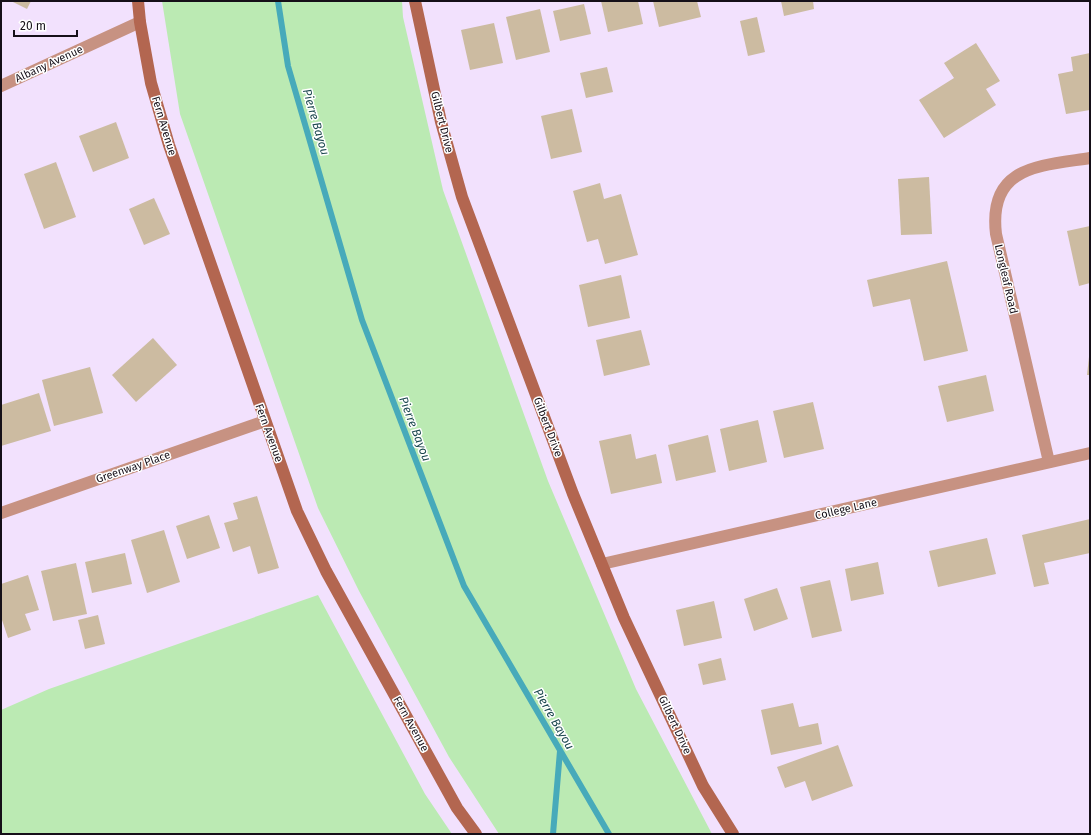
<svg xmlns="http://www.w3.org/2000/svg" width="1091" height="835" font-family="'Fira Sans',sans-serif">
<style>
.green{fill:#bbeab3}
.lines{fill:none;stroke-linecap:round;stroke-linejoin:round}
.stream{stroke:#47aaba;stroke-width:6}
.building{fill:#ccbba1}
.street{stroke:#c79282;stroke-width:12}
.secondary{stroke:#b36650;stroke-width:12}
.labels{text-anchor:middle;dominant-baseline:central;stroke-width:3;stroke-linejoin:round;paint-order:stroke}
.street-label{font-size:11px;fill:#150f18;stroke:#fff}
.water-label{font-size:12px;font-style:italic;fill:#1c484f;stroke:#fff}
</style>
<rect width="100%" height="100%" fill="#f2e1fd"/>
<g class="green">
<polygon points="162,1 402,1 403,17 443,190 548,481 636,689 712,834 499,834 449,757 359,591 318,508 180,114"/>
<polygon points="318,595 425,794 452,834 1,834 1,710 49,689"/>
</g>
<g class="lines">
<g class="stream">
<polyline points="278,1 288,66 362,320 464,586 609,834"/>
<polyline points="553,834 560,751"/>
</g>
</g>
<g class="building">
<polygon points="11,1 31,1 27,9"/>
<polygon points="601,1 638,1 643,24 608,32"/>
<polygon points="653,1 697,1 701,17 659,27"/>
<polygon points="781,1 813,1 814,9 784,16"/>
<polygon points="584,4 591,34 560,41 553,11"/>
<polygon points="540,9 550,52 516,60 506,17"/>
<polygon points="757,17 765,52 748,56 740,21"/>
<polygon points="494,23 503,63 470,70 461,30"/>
<polygon points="976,43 1000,81 986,89 996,105 944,138 919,100 954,78 944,63"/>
<polygon points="1090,53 1090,110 1066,114 1058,74 1073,71 1071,57"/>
<polygon points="607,67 613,92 586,98 580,73"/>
<polygon points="572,109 582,152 551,159 541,116"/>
<polygon points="116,122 129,158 93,172 79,136"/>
<polygon points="56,162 76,217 44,229 24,174"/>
<polygon points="929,177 932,234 901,235 898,179"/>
<polygon points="600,183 604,199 621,194 638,255 605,264 598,239 587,242 573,191"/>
<polygon points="154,198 170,234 144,245 129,209"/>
<polygon points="1090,226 1090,283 1079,286 1067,231"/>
<polygon points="947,261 968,351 924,361 910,299 873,307 867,280"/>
<polygon points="621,275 630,318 588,327 579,285"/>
<polygon points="641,330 650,365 604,376 596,340"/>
<polygon points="153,338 177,365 136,402 112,375"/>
<polygon points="1089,357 1090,357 1090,375 1087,375"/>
<polygon points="90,367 103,413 54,426 42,380"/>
<polygon points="986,375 994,411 947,422 938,386"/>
<polygon points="39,393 51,431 1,446 1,405"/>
<polygon points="813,402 824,449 784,458 773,411"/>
<polygon points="758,420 767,462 729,471 720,429"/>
<polygon points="631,434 636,459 656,454 662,483 611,494 599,441"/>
<polygon points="708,435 716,472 676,481 668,445"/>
<polygon points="257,496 279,568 258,574 250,546 233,552 224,523 238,519 233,503"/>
<polygon points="209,515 220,548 187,559 176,526"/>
<polygon points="1090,519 1090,553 1044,563 1049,584 1034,587 1022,535"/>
<polygon points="164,530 180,582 147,593 131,540"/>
<polygon points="987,538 996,574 938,587 929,551"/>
<polygon points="125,553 132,584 92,593 85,562"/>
<polygon points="878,562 884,594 851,601 845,569"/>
<polygon points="76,563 87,614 53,621 41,571"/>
<polygon points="28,575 39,610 25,614 31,630 8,638 1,617 1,584"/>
<polygon points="830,580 842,631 812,638 800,587"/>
<polygon points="777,588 788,619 754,631 744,599"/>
<polygon points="714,601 722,638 684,646 676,610"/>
<polygon points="98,615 105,644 85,649 78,620"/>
<polygon points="721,658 726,680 703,685 698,664"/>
<polygon points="793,703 799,727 818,723 822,744 771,755 761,710"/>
<polygon points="838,745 853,786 812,801 805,781 785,788 777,767"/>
</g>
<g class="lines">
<g class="street">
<polyline points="1,86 140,22"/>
<path d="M1049,462L996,234C988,166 1039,166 1090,158"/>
<polyline points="1,513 265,421"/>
<polyline points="602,564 1090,453"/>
</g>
<g class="secondary">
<polyline points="138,1 140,22 151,83 169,145 297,511 326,571 457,808 476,834"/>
<polyline points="415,1 441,122 462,197 573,494 624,618 703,786 733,834"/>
</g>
</g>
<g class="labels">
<g class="street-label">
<text transform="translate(49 64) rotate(-25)">Albany Avenue</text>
<text transform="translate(442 122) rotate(76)">Gilbert Drive</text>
<text transform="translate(164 126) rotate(73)">Fern Avenue</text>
<text transform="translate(1006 279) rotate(77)">Longleaf Road</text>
<text transform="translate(548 427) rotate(69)">Gilbert Drive</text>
<text transform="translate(269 433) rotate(70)">Fern Avenue</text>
<text transform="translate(133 467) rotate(-19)">Greenway Place</text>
<text transform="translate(846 509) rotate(-13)">College Lane</text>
<text transform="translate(411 724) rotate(61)">Fern Avenue</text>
<text transform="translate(675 725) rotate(65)">Gilbert Drive</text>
</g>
<g class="water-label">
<text transform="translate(316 122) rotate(74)">Pierre Bayou</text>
<text transform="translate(415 429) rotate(69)">Pierre Bayou</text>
<text transform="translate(554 719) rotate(60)">Pierre Bayou</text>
</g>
</g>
<rect width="1091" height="835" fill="none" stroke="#150f18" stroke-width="4"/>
<path d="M14 30v6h63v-6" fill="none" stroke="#150f18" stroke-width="2"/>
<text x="20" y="30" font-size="12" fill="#150f18" stroke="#ffffff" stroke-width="3" paint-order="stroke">20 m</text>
</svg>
